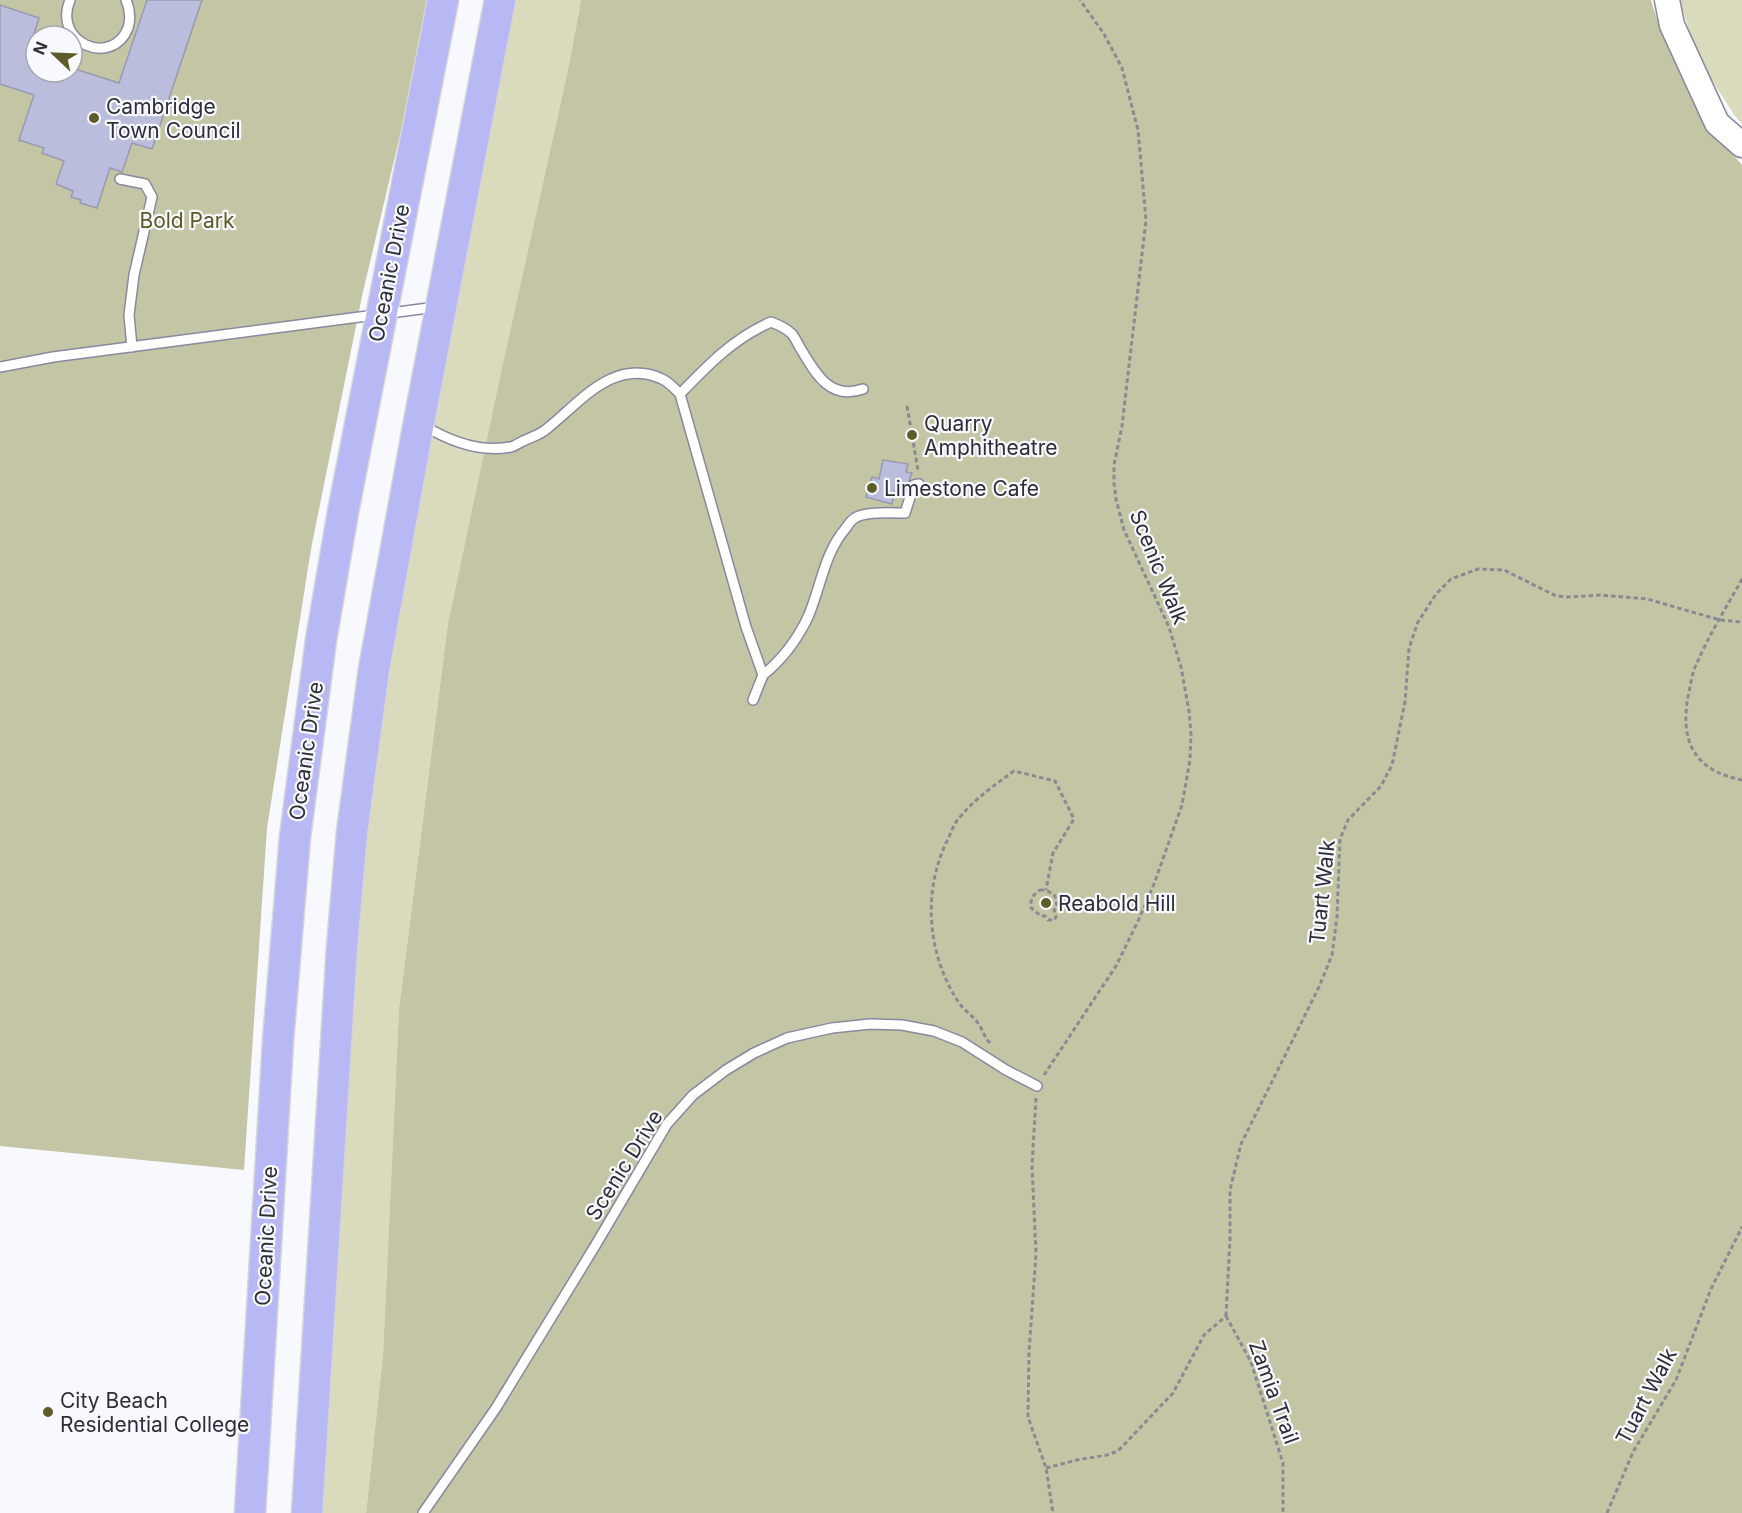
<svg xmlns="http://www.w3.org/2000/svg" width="1742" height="1513" font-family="Inter,sans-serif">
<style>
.green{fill:#dadbbc}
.forest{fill:#c4c5a4;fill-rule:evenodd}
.building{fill:#bbbddc;stroke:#989ab1;stroke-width:1.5}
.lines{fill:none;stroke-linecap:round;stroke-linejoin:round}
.service-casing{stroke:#8789a0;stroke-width:12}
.tertiary-casing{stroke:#8789a0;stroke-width:27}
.primary-casing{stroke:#d5d5d7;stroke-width:33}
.path{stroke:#8a8a92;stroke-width:3;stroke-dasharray:4.5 3;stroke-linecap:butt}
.service{stroke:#fff;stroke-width:9}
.tertiary{stroke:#fff;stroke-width:24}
.primary{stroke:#b8b8f4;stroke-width:30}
.poi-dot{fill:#5e5d2a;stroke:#f8f9fe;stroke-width:2}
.labels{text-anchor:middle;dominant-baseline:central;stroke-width:4.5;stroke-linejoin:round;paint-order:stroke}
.poi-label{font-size:21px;fill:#2e2e38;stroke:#f8f9fe;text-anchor:start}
.park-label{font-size:21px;fill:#5b5a26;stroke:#f8f9fe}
.street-label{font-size:21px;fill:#2e2e38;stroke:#f8f9fe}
</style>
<rect width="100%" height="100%" fill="#f8f9fe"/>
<g class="green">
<polygon points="511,0 581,0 569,65 501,372 448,623 399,1008 383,1355 366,1513 316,1513 362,831 384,669"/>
<polygon points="1679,0 1742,0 1742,124 1735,116 1700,62"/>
</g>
<g class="forest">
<path d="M0,0H432L362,296L311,549L267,828L244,1170L0,1146ZM36,36H72V72H36Z"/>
<path d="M581,0H1651C1664,45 1687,90 1713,129C1721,142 1732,153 1742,165V1513H366L383,1355L399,1008L448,623L501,372L569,65Z"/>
</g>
<g class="building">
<polygon points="147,0 202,0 152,149 132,143 122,172 110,168 97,208 80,203 81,200 71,197 73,191 56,184 64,161 42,153 44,148 19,140 34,95 0,84 0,5 39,18 28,53 36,56 36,72 72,72 72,68 119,83"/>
<polygon points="883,460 908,464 906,472 912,473 906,489 896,487 892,504 866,497 872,477 879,479"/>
</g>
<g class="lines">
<g class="service-casing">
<g id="service">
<path d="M70,0C52,43 112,68 128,28C131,18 130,9 126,0"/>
<polyline points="120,179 145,184 152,197 134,275 129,315 132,347"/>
<polyline points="0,367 53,357 436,307"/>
<path d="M680,394C708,365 734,338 771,322C779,325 786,328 792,334C796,339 798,345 802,351C817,376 831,400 863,389"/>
<path d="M423,425C449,441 479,453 511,447C515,446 519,443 523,441C530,438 538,435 544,431C578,405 613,356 662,379C669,382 675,389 680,394L746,627L763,675L753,700"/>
<path d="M763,675C783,659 797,640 808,617C821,587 824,553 846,528C848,525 851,520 855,518C865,511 892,513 905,513L914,485L919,484"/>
<polyline points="423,1513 496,1408 595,1246 667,1124 693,1095 726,1070 754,1053 787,1038 832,1028 870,1024 902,1025 934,1031 962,1042 1006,1070 1037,1086"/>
</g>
</g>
<g class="tertiary-casing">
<polyline id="tertiary" points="1667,0 1672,25 1717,123 1742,145"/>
</g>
<g class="primary-casing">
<g id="primary">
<polyline points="250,1513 278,1041 295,837 321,640 343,512 443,0"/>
<polyline points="307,1513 342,947 352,832 374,669 419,422 500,0"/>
</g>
</g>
<g class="path">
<polyline points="907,406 918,470"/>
<path d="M1742,579C1727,606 1708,637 1696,665C1692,673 1691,683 1689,692C1679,739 1692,770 1742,780"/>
<path d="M1040,890H1046L1055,896L1057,906L1054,910L1056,917L1054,920H1048L1045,916H1041L1031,908C1030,900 1033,894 1040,890Z"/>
<path d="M990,1043C984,1037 983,1030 978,1023C973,1016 965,1011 959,1003C928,956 922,895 946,843C950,836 952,828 956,822C972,801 993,786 1014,771L1055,781L1074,819L1053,853L1046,890"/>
<polyline points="1044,1075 1116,966 1139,919 1154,884 1182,805 1190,760 1191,734 1189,711 1181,667 1169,627 1124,530 1116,499 1114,483 1114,465 1122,426 1146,220 1138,130 1122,68 1104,34 1080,0"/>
<polyline points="1036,1098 1032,1166 1036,1254 1029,1352 1028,1417 1046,1468 1053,1513"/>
<polyline points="1226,1316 1230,1239 1230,1190 1241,1144 1319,987 1332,955 1337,917 1340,839 1348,820 1381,786 1392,765 1405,702 1409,648 1418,622 1436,594 1451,579 1478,569 1504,570 1556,596 1568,597 1600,595 1647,599 1720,620 1742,622"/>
<polyline points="1226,1316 1251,1362 1283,1463 1283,1513"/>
<polyline points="1046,1468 1077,1460 1107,1455 1118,1451 1173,1393 1204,1335 1226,1316"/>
<polyline points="1607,1513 1633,1452 1676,1380 1711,1289 1742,1227"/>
</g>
<use href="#service" class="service"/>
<use href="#tertiary" class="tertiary"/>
<use href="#primary" class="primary"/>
</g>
<g class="poi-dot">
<circle cx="94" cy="118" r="6"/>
<circle cx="912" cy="435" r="6"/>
<circle cx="872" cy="488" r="6"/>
<circle cx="1046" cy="903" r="6"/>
<circle cx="48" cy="1412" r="6"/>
</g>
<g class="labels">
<g class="poi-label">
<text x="106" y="106">Cambridge<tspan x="106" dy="24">Town Council</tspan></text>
<text x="924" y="423">Quarry<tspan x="924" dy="24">Amphitheatre</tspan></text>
<text x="884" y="488">Limestone Cafe</text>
<text x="1058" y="903">Reabold Hill</text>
<text x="60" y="1400">City Beach<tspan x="60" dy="24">Residential College</tspan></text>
</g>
<g class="park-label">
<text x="187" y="220">Bold Park</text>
</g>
<g class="street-label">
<text transform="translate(389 273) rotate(-79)">Oceanic Drive</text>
<text transform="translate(1159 567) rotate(68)">Scenic Walk</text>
<text transform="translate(306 751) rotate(-82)">Oceanic Drive</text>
<text transform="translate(1322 892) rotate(-84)">Tuart Walk</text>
<text transform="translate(624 1165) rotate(-58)">Scenic Drive</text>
<text transform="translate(266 1236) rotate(-87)">Oceanic Drive</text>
<text transform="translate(1274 1392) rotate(70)">Zamia Trail</text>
<text transform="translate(1646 1396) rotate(-62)">Tuart Walk</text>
</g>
</g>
<g transform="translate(54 54) rotate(293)"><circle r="28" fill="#f8f9fe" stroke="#a7a8af" stroke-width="1.5"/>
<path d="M0-4.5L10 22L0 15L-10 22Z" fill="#5e5d2a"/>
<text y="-9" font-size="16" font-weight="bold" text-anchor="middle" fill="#2e2e38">N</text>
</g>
</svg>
